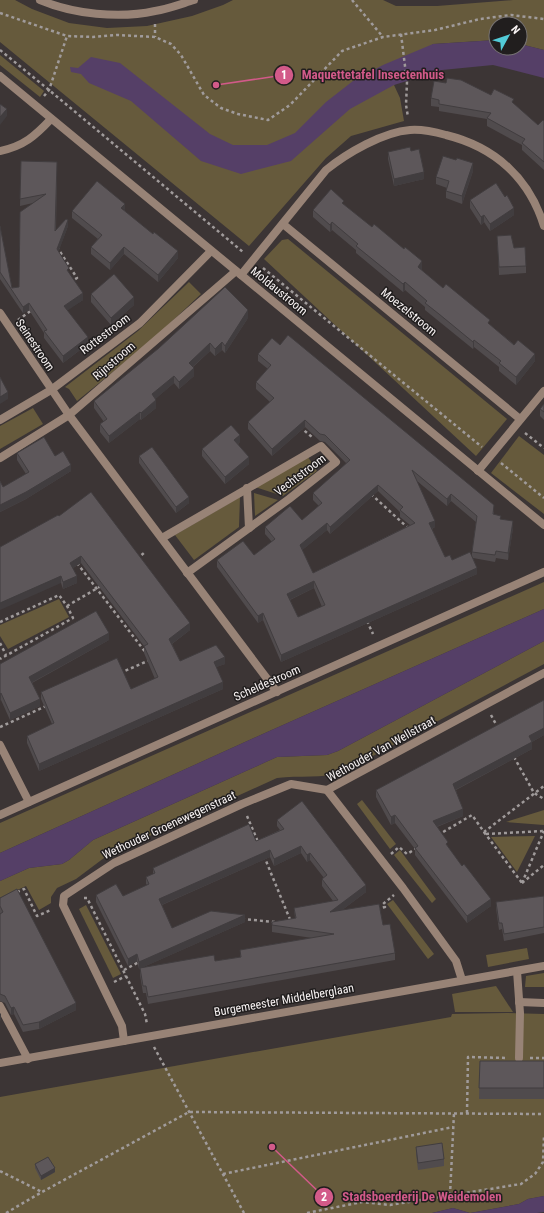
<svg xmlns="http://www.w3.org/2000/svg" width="544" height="1213" font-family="'Roboto Condensed',sans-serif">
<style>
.green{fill:#665a3c}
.water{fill:#553f67}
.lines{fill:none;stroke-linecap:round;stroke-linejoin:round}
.path{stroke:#a09b9b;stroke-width:2.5;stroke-dasharray:3 3;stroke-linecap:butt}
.lane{stroke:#988376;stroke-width:8}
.street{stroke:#988376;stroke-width:8}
.wall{fill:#504b4d;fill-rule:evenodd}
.shaded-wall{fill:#413d3f}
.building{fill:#5d575a;stroke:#413d3f;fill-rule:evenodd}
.labels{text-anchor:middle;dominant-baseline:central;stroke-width:3;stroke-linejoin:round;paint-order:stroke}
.street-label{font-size:12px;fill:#f8f3f3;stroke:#211e1e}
.leader{fill:none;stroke:#d25a89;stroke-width:1.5}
.callout-dot{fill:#d25a89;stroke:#211e1e;stroke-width:1.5}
.mark-label{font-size:12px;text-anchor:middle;font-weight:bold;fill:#fff}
.callout-label{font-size:13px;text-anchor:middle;font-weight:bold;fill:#d25a89;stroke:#211e1e;stroke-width:3;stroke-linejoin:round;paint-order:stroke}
</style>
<rect width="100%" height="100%" fill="#3c3535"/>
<g class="green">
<polygon points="0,0 15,0 32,9 69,23 107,28 147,26 192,16 223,5 233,0 383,0 396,6 437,6 513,0 544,0 544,50 520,44 520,24 496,24 496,40 433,44 394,85 400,98 404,121 351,136 326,158 249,246 0,42"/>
<polygon points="0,55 44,91 40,97 0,65"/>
<polygon points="288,239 507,419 476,456 264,259 282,240"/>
<polygon points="189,282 201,294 151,341 77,401 69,389 65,387 138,331"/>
<polygon points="33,408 43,424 0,449 0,426"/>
<polygon points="519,436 544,455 544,514 491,473"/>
<polygon points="308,457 317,471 283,496 255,487"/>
<polygon points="254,493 278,500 255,516"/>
<polygon points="240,497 239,527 194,560 175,535"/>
<polygon points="544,582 544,609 265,733 0,853 0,823"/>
<polygon points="59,599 69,617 8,649 0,636 0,625"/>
<path d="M544,641V664L343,772C322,779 299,775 277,778L108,855L76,879L57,888L51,897V903L39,910L26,886L0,898V881L29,868L62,864L69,860L93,840L277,757L327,755L338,751Z"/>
<polygon points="362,800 396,844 390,849 357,804"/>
<polygon points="544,810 544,825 506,822"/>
<polygon points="535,836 517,872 491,837"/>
<polygon points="400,850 436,899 432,903 394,855"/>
<polygon points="393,900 434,954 428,959 387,904"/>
<polygon points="86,905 121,974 113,978 79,909"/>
<polygon points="527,948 529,959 488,967 486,955"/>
<polygon points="544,973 544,987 525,987 526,976"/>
<polygon points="496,986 513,1012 455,1012 452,994"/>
<polygon points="506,1013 544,1014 544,1196 528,1199 519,1204 470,1213 453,1208 432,1213 0,1213 0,1097 451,1017 452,1014"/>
</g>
<g class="water">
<polygon points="496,40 496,48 520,48 520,44 544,50 544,78 493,65 442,70 394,85 350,109 291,161 241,174 201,161 131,101 89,83 81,74 71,72 70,67 78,68 91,57 120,63 210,134 233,145 267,145 295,133 326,102 353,81 383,65 433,44"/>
<polygon points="544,609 544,641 338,751 327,755 277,757 93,840 69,860 62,864 29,868 0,881 0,853 265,733"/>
<polygon points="544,1196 544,1212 537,1213 432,1213 453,1208 470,1213 519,1204 528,1199"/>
</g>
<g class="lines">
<g class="path">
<polyline points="352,0 383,37"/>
<polyline points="0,13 67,36 93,37 117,35 155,37 171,44 181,55 204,95 221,108 238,114 268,120 290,105 342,51 383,37 435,30 480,19 511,15 544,19"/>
<polyline points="155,24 155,37"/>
<polyline points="401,34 407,82 406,105 408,117"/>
<polyline points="0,50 49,90 243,252"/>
<polyline points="44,96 49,90 67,36"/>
<polyline points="57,247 77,278 72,281"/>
<polyline points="263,268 482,447"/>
<polyline points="18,320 32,310"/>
<polyline points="300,427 312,437"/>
<polyline points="525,433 544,448"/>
<polyline points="501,463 544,498"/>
<polyline points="371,494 408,528"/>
<polyline points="137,559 145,552"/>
<polyline points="77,563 146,653"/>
<polyline points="67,606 101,586"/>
<polyline points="367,621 373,634"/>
<polyline points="0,622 59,595 67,606 73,618 0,659"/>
<polyline points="0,643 6,655"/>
<polyline points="120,673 150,660"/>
<polyline points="491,715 498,728"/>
<polyline points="0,727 46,706"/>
<polyline points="514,757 534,793 544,799"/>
<polyline points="247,816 258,842"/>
<polyline points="484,832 522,883"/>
<polyline points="486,834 544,831"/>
<polyline points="438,835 472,815 484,832 544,786"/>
<polyline points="391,854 399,847 407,854 417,848"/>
<polyline points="264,856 291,922"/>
<polyline points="522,883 544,831"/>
<polyline points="522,883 544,865"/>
<polyline points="17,892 24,889 37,916 51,910"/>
<polyline points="84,898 87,898 145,1014 147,1024"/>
<polyline points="377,909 385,907 383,904 394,895"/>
<polyline points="242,919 275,922"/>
<polyline points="124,970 139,962"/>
<polyline points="114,982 126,976"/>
<polyline points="154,1047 244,1213"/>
<polyline points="530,1058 544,1058"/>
<polyline points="467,1113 468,1057 507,1058"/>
<polyline points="0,1171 42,1192"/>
<polyline points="223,1174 453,1127"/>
<polyline points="450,1195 454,1113"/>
<polyline points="6,1213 42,1192 189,1112 544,1114"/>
<polyline points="307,1213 362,1202 390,1205 521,1184 535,1174 543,1162 544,1136"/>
</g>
<g class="lane">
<polyline points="517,971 520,1013 519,1058"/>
<polyline points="519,1002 544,1003"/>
</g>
<g class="street">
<path d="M40,0C73,14 119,19 155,11C168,9 181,4 194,0"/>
<polyline points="0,76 544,525"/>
<path d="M0,151C24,146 35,136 51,119"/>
<polyline points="283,224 520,419"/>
<path d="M241,275L326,170C347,153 383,132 410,130C421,129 435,132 446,135C495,147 529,178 544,226"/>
<polyline points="0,313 69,415 277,692"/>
<polyline points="0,420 51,390 140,323 211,251"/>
<polyline points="0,458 69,415 236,271"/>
<polyline points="478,471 544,391"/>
<polyline points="247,488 249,528"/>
<polyline points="162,538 321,446 336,462 289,499 187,573"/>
<polyline points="0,745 29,802"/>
<polyline points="0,815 544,572"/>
<polyline points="462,980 456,961 403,888 327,790 544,673"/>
<polyline points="0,1006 28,1059"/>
<polyline points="124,1041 122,1026 63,905 64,896 114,863 242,804 291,784 327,790"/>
<polyline points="0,1063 544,966"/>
</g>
</g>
<g class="wall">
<polygon points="491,95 514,104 538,125 544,121 544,170 522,150 522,145 487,126 487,119 439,111 439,107 431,106 431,98"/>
<polygon points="411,151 424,179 394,186 388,159 388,152"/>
<polygon points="21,161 57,162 56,231 68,226 58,252 83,300 67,310 88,344 63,363 44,338 44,333 29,310 23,313 0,279 0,226 12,288 19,287 33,203 20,206"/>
<polygon points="473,171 462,204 446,198 446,191 447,188 436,184 436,177"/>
<polygon points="470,200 514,215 490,231 484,222 481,225 470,208"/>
<polygon points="344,205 422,269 421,270 443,288 490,325 535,361 516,385 499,371 499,367 474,347 473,349 425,310 425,307 405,290 403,292 356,253 356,250 332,230 330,232 313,217 313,210"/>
<polygon points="124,210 178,258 158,282 124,254 110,270 91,254 91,247 98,239 72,218 72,211"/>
<polygon points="497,236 514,248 526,266 526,273 499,275"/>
<polygon points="91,294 134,305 111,325 91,302"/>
<polygon points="248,318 225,353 222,350 215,356 210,351 193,367 194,376 179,389 174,383 155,399 156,408 141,420 140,419 109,443 100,432 100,424 104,422 94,408 94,401"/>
<path d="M258,354L494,512V515L513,528L508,560L496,558L495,562L473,558L477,574L281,662L263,620L258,623L217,567V560L254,555L272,542L265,534V527L302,520L319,506L313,500V493L347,464L325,442L320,441L305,427L272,456L248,429V422L270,402L256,389V382L268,369L258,361ZM417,481L447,506L451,501L476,522L472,552V557L452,560L445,557L432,529L435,527ZM378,491L400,512V517L410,525L313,573L302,550L327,530L330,534ZM314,588L322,607L298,617L290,600Z"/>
<polygon points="544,404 544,420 540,416 540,409"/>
<polygon points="240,442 238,444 249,464 225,484 202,456 202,449"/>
<polygon points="17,453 55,456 71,471 26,499 0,512 0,481 3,487 26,474 17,460"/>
<polygon points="139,456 189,503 176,513 139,463"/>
<polygon points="58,515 190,630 172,644 180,661 225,664 216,667 223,689 39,771 27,743 27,736 52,724 41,699 41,692 131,689 155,679 144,653 144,646 81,563 73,568 77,583 63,589 61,583"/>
<polygon points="109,640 32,683 40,706 10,720 1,700 0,664"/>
<polygon points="544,700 544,735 532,742 532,749 456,790 463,816 437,827 448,847 491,906 467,923 415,855 415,849 395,823 391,825 376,797 376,790"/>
<path d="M277,820L366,892L342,910L383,925L395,953V960L148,1004L146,993H143L140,975V969H139L137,961L128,966L96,902V895L123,896L147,885L146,884V877L153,874V868L256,841L280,830L277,826ZM301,853L307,862L310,860L324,878L322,879V886L333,901L294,908L295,918L272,922V932L312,938L240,950V957L215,961L141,968L245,922L172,928L162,905L270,857L274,866Z"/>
<polygon points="544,896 544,933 504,941 502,929 499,930 496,908 496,902"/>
<polygon points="0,898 76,1010 39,1029 23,1032 14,1014 11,1015 5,1003 0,1001"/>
<polygon points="480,1061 544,1061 544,1099 479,1099"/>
<polygon points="416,1147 444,1159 444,1166 418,1170 416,1154"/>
<polygon points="35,1164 55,1172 41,1180 35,1168"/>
</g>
<g class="shaded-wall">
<polygon points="7,109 7,116 0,125 0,117"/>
<polygon points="473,163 473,171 462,204 462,196"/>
<polygon points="424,172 424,179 394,186 394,179"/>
<polygon points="125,204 125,210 121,208"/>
<polygon points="514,208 514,215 490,231 490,224"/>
<polygon points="484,215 484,222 481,225 481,217"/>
<polygon points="68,220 68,226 57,256 57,249"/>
<polygon points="332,222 332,230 330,232 330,225"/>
<polygon points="124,247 124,254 110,270 110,263"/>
<polygon points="178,251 178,258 158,282 158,275"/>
<polygon points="422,261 422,269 418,274 418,267"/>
<polygon points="405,282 405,290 403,292 403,284"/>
<polygon points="83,293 83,300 64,313 64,306"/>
<polygon points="134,297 134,305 111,325 111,318"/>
<polygon points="29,303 29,310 23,313 23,307"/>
<polygon points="248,310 248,318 225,353 225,346"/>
<polygon points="88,337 88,344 63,363 63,356"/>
<polygon points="474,340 474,347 473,349 473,342"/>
<polygon points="222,342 222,350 215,356 215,349"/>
<polygon points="210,343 210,351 189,370 189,363"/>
<polygon points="535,354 535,361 516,385 516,377"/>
<polygon points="194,368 194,376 179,389 179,382"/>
<polygon points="174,376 174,383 152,402 152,394"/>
<polygon points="8,392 8,399 0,404 0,397"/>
<polygon points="156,400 156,408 141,420 141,413"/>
<polygon points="140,412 140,419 109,443 109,436"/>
<polygon points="305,420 305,427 272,456 272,449"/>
<polygon points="240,435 240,442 234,447 234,440"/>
<polygon points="249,457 249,464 225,484 225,477"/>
<polygon points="71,465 71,471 26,499 0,512 0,505"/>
<polygon points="378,485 378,491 330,534 330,527"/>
<polygon points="451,494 451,501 447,506 447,499"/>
<polygon points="189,497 189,503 176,513 176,507"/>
<polygon points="435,521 435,527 429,530 429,523"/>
<polygon points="513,521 513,528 508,560 508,553"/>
<polygon points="327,523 327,530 300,552 300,545"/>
<polygon points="81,556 81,563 70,570 70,563"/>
<polygon points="477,568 477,574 281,662 281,655"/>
<polygon points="61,576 61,583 0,610 0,603"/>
<polygon points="77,576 77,583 63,589 63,582"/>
<polygon points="314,581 314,588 287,601 287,594"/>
<polygon points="263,613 263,620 258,623 258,616"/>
<polygon points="190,623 190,630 169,646 169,639"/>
<polygon points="109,633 109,640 29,684 29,677"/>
<polygon points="225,657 225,664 214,668 214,662"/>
<polygon points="223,682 223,689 39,771 39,764"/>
<polygon points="1,693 1,700 0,701 0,694"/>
<polygon points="40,699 40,706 10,720 10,713"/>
<polygon points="544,728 544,735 532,742 532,749 453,791 453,784 529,736"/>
<polygon points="463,809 463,816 433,828 433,821"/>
<polygon points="395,815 395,823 391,825 391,817"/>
<polygon points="301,846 301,853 274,866 274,859"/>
<polygon points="270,850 270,857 159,906 159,899"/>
<polygon points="310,853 310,860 307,862 307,855"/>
<polygon points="366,885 366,892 330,919 330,912"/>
<polygon points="491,899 491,906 467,923 467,916"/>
<polygon points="245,915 245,922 139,969 139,962"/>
<polygon points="137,954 137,961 128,966 128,959"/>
<polygon points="76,1003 76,1010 39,1029 39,1022"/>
<polygon points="14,1007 14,1014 11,1015 11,1008"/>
<polygon points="1,1013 1,1020 0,1021 0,1014"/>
<polygon points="55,1168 55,1172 41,1180 41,1176"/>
</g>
<g class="building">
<polygon points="447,78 461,80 491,95 494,89 514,99 512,102 538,125 543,120 544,121 544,162 522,143 525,139 487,118 491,113 439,104 439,100 431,98 434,81 446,83"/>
<polygon points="0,104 7,109 0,117"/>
<polygon points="410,147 411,151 419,149 424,172 394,179 388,152"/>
<polygon points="443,156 456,160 457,158 473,163 462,196 446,191 449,181 436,177"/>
<polygon points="21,161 57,162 55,231 66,219 68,220 57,249 69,268 67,270 83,293 64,306 88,337 63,356 44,331 47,330 29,303 23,307 0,272 0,226 12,288 19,287 20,212 46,194 20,199"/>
<polygon points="97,181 125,204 121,208 153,234 154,232 178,251 158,275 124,247 110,263 91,247 102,235 72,211"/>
<polygon points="496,183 505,197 507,195 514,208 490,224 484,215 481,217 470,200"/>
<polygon points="331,189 344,201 342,203 372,227 374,224 404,249 405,247 422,261 418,267 443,288 446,284 490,320 488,323 514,345 518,340 535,354 516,377 499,363 501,361 474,340 473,342 439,314 425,303 427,301 405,282 403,284 356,246 358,244 332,222 330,225 313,210"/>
<polygon points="511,235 514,248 525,247 526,266 499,267 497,236"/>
<polygon points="114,274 134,297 111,318 91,294"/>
<polygon points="225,287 248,310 225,346 222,342 215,349 210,343 189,363 194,368 179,382 174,376 152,394 156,400 141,413 140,412 109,436 100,424 107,419 94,401 159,348"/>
<path d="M288,335L494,505L493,514L501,516L500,519L513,521L508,553L496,551L495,555L472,552L477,516L451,494L447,499L412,470L435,521L429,523L445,557L450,555L452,560L470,552L477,568L281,655L263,613L258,616L217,560L243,541L254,555L275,539L265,527L290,506L302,520L322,503L313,493L350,460L325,435L320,434L305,420L272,449L248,422L274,398L256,382L271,365L258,354L272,338L280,345ZM378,485L403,507L400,510L415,523L313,573L300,545L327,523L330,527ZM314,581L325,605L298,617L287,594Z"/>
<polygon points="0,377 8,392 0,397"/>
<polygon points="544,404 544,412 540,409"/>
<polygon points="231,425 240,435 234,440 249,457 225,477 202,449"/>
<polygon points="44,437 55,456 63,451 71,465 26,492 0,505 0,481 3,487 29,472 17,453"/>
<polygon points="152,447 189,497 176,507 139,456"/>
<polygon points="91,492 190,623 169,639 180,661 216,645 225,657 214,662 223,682 39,764 27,736 54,723 41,692 117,658 131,689 158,677 144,646 148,644 81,556 70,563 77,576 63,582 61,576 0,603 0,547 58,515 59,516"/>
<polygon points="96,611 109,633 29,677 40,699 10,713 1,693 0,694 0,664"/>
<polygon points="544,700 544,728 529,736 532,742 453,784 463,809 433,821 448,842 446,844 462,866 464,864 491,899 467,916 415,848 418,846 395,815 391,817 376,790"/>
<polygon points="302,801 366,885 330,912 379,904 383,925 390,924 395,953 148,997 146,986 143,986 140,968 214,955 215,961 241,957 240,950 334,934 272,925 272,922 296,918 294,908 338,900 322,879 327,875 310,853 307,855 301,846 274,859 270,850 159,899 172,928 211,911 245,915 139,962 137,954 128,959 96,895 116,884 123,896 149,884 146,877 155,873 153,868 249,824 256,841 284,829 277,820"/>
<polygon points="17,889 76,1003 39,1022 23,1025 14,1007 11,1008 5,996 0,994 0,914 3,912 0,906 0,898"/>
<polygon points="544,896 544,927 504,934 502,923 499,923 496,902"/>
<polygon points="480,1061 544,1061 544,1088 479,1088"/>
<polygon points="442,1143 444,1159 418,1163 416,1147"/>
<polygon points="48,1157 55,1168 41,1176 35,1164"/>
</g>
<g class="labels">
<g class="street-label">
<text transform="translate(279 291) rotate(39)">Moldaustroom</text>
<text transform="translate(409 312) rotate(39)">Moezelstroom</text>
<text transform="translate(105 334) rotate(-37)">Rottestroom</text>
<text transform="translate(35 345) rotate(56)">Seinestroom</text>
<text transform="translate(114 361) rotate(-41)">Rijnstroom</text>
<text transform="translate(300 475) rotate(-37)">Vechtstroom</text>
<text transform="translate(267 683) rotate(-24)">Scheldestroom</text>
<text transform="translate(381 749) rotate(-29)">Wethouder Van Wellstraat</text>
<text transform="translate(169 825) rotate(-25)">Wethouder Groenewegenstraat</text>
<text transform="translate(284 1000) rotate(-10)">Burgemeester Middelberglaan</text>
</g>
</g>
<path class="leader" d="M216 85L284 75M272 1147L324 1197"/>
<g class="callout-dot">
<circle cx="216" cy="85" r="4"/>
<circle cx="272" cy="1147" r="4"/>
<circle cx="284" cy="75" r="10"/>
<circle cx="324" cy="1197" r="10"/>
</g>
<g class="mark-label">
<text x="284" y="79">1</text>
<text x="324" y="1201">2</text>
</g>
<g class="callout-label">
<text x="373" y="79">Maquettetafel Insectenhuis</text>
<text x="422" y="1201">Stadsboerderij De Weidemolen</text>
</g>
<g transform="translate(508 36) rotate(50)"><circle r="19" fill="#211e1e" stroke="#777373"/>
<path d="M0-3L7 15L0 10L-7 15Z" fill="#52cbd7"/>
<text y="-6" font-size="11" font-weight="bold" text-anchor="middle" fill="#f8f3f3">N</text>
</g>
</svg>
